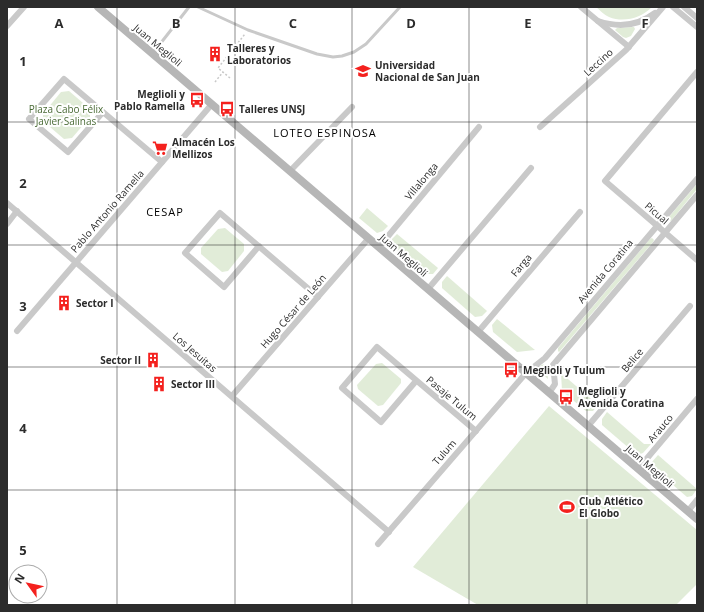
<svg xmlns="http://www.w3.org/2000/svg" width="704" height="612" font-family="'Open Sans',sans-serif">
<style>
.green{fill:#e1ecd8}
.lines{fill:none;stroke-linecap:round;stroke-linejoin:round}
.path{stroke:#c9c9c9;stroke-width:1.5;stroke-dasharray:2 2;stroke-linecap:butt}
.lane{stroke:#c9c9c9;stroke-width:3}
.street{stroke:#c9c9c9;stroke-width:6}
.secondary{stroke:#b6b6b6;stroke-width:8}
.grid{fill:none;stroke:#2c2c2c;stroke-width:1;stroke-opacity:0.55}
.labels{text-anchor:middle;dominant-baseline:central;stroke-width:4;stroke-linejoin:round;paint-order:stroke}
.street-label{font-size:10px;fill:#2c2c2c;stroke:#fff}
.poi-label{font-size:10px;font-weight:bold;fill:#2c2c2c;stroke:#fff;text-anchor:start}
.park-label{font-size:10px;fill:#4a6b36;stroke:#fff}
.neighbourhood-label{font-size:11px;letter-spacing:1px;fill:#000;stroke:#fff}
.grid-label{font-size:13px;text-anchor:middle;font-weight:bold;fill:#2c2c2c;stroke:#fff;stroke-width:4;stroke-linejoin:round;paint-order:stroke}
</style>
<rect width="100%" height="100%" fill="#fff"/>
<g class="green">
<path d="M596,7H652C641,18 624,23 609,17C604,15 600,10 596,7Z"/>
<polygon points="633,27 634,27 635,29 631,36 626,38 623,37 615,30 617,28"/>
<polygon points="69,91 90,109 90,117 72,138 64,139 43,121 43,114 61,92"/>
<polygon points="697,184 697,189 671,221 668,220 668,218"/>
<polygon points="367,208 388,226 383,231 377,233 359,218"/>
<polygon points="225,228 244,244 244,251 228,271 222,272 201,254 201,248 218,229"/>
<polygon points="397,234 438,268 433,274 425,274 392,246 392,239"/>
<polygon points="652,238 654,240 653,242 560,351 559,352 558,351 558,348 650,239"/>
<polygon points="447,276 487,311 482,316 475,317 442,288 442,282"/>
<polygon points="497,319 535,350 517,352 493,332 492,325"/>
<polygon points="382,363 401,379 401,383 383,405 378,406 358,389 357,385 376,364"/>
<polygon points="544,364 547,367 548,379 535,368"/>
<polygon points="561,373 598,405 593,411 586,411 562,391"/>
<polygon points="549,406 697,530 697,584 676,605 478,605 413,567"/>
<polygon points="607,412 644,444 651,444 643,453 637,455 602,425 602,419"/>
<polygon points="658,455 697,489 692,496 687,497 652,467 652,462"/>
</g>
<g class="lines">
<g class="path">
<polyline points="230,78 218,68 245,34"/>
<polyline points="215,82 223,72"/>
</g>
<g class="lane">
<polyline points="198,7 248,30 317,54 333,57 342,56 354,52 366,44 400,7"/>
<polyline points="153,53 189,7"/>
</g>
<g class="street">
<polyline points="581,7 629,47"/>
<polyline points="673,7 697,27"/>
<polyline points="684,7 697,18"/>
<path d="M598,21C619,28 638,26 655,13"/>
<polyline points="7,26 24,7"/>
<polyline points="697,72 605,181 697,260"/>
<polyline points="103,112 68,152 29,119 64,79 162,162"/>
<polyline points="540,127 626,50 663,7"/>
<polyline points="290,171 352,107"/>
<polyline points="7,203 389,532"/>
<polyline points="7,224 17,211"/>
<polyline points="259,246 224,287 185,253 220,213 318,297"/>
<polyline points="379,247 479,127"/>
<polyline points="428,289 531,168"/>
<polyline points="17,331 212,104"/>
<polyline points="478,332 580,212"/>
<polyline points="416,381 381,422 342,388 377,347 476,431"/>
<polyline points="549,393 555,384 553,365 697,195"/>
<polyline points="232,396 369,238"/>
<polyline points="588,426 690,306"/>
<polyline points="638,469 697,399"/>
<polyline points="688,511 697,500"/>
<polyline points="378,544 526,373 545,358 697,179"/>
</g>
<polyline class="secondary" points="98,7 697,519"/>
</g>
<path class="grid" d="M117,7V605M235,7V605M352,7V605M469,7V605M587,7V605M7,122H697M7,245H697M7,367H697M7,490H697"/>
<defs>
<g id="building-bare" transform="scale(1.2)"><path d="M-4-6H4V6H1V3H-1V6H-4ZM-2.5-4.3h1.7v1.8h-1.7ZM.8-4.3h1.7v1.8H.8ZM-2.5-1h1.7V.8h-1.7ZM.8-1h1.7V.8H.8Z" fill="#f4211e" stroke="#fff" stroke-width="2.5" paint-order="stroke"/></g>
<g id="university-bare" transform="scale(1.2)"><path d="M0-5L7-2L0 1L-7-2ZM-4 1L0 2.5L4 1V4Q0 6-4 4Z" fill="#f4211e" stroke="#fff" stroke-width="2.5" paint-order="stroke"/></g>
<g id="bus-bare" transform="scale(1.2)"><path d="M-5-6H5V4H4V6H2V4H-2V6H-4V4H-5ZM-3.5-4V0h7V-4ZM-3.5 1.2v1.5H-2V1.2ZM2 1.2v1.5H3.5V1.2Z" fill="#f4211e" stroke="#fff" stroke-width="2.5" paint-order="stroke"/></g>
<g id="supermarket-bare" transform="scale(1.2)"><path d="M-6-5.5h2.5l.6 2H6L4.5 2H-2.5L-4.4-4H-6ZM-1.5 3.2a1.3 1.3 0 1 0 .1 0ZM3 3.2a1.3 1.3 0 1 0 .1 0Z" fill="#f4211e" stroke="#fff" stroke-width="2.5" paint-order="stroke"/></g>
<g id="stadium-bare" transform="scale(1.2)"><path d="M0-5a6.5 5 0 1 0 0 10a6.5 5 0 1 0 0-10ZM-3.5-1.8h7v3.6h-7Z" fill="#f4211e" stroke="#fff" stroke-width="2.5" paint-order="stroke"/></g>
</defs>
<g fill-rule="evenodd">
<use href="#building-bare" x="215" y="54"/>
<use href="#university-bare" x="363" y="71"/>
<use href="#bus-bare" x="197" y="100"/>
<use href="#bus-bare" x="227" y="109"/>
<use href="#supermarket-bare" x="160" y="148"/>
<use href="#building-bare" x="64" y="303"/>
<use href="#building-bare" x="153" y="360"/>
<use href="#bus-bare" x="511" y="370"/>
<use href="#building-bare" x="159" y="384"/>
<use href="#bus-bare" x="566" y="397"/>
<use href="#stadium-bare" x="567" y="507"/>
</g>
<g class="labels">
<g class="street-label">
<text transform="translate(158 45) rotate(40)">Juan Meglioli</text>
<text transform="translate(598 62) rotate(-42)">Leccino</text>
<text transform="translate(421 181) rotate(-50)">Villalonga</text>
<text transform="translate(107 211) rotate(-49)">Pablo Antonio Ramella</text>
<text transform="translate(657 213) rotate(41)">Picual</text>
<text transform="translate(404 255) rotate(41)">Juan Meglioli</text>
<text transform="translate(521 265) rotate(-50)">Farga</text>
<text transform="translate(605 271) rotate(-50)">Avenida Coratina</text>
<text transform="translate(293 311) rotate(-49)">Hugo César de León</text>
<text transform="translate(195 352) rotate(41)">Los Jesuitas</text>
<text transform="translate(632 360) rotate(-50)">Belice</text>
<text transform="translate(452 398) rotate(40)">Pasaje Tulum</text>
<text transform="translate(660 428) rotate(-50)">Arauco</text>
<text transform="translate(444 452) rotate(-49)">Tulum</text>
<text transform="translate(650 466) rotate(41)">Juan Meglioli</text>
</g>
<g class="poi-label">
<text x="227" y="48">Talleres y<tspan x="227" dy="12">Laboratorios</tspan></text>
<text x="375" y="65">Universidad<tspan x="375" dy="12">Nacional de San Juan</tspan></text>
<text x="185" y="94" text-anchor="end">Meglioli y<tspan x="185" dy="12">Pablo Ramella</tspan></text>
<text x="239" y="109">Talleres UNSJ</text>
<text x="172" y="142">Almacén Los<tspan x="172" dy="12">Mellizos</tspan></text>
<text x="76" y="303">Sector I</text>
<text x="141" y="360" text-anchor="end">Sector II</text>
<text x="523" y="370">Meglioli y Tulum</text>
<text x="171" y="384">Sector III</text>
<text x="578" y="391">Meglioli y<tspan x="578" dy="12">Avenida Coratina</tspan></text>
<text x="579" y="501">Club Atlético<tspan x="579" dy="12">El Globo</tspan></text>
</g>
<g class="park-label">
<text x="66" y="109">Plaza Cabo Félix<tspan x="66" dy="12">Javier Salinas</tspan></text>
</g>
<g class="neighbourhood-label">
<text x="325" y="132">LOTEO ESPINOSA</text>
<text x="165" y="211">CESAP</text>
</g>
</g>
<g class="grid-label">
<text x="59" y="28">A</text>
<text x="176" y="28">B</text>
<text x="293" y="28">C</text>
<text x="411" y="28">D</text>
<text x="528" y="28">E</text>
<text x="645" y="28">F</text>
<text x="23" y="66">1</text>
<text x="23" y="188">2</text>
<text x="23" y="311">3</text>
<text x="23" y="433">4</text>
<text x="23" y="555">5</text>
</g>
<rect width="704" height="612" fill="none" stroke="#2c2c2c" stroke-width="16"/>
<g transform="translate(28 584) rotate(303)"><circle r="19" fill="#ffffff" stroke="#ababab"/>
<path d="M0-3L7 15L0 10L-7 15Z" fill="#f4211e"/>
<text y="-6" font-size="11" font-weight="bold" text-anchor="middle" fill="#2c2c2c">N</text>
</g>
</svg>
